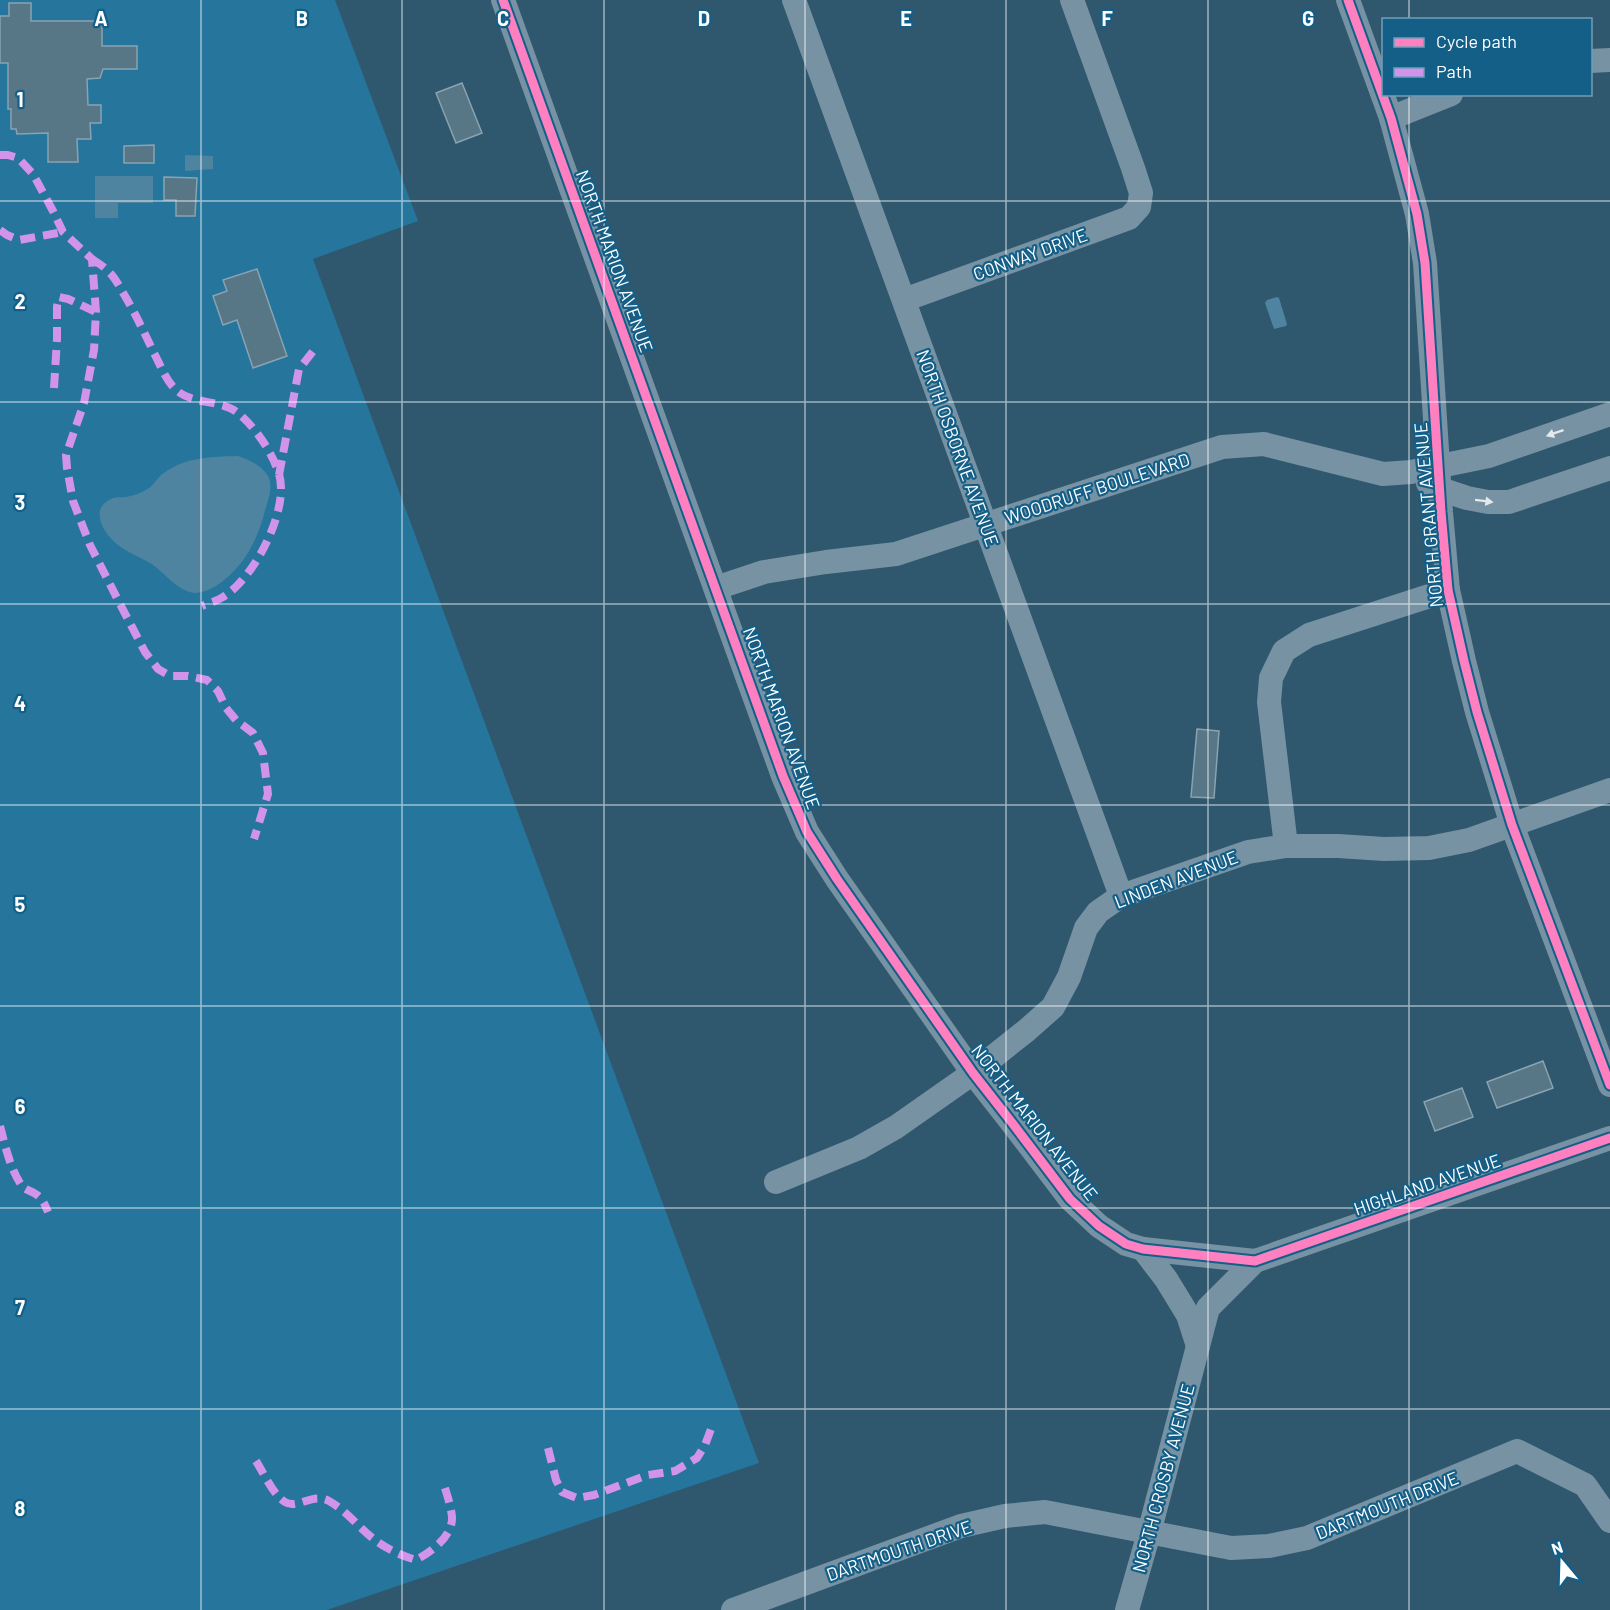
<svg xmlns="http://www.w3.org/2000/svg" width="1610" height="1610" font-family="Barlow,sans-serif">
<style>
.green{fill:#25759d}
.water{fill:#4f84a1}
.building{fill:#577686;stroke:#89a3b1;stroke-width:1.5}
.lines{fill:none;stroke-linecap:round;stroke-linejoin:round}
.minor{stroke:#7692a3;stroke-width:24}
.quiet{stroke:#d193ec;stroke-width:8;stroke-dasharray:15 8;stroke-linecap:butt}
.cycleway-casing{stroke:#145f88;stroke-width:13}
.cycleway{stroke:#ff80c0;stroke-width:9}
.oneway{fill:#e4e9ed}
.grid{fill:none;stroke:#fff;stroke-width:1.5;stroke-opacity:0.55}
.labels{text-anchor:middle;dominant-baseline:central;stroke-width:4.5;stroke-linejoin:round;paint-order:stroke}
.street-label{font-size:18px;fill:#fff;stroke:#145f88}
.grid-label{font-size:20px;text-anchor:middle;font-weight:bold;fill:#fff;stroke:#145f88;stroke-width:4.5;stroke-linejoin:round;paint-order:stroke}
</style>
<rect width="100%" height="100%" fill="#2f576d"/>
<polygon class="green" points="0,0 335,0 418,221 313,259 759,1463 327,1610 0,1610"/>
<g class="water">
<polygon points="185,155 213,156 213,169 185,171"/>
<polygon points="95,176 153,176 153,203 118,203 118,218 95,218"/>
<polygon points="1277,297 1279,298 1287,324 1286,326 1274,329 1265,303 1267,300"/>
<path d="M238,456C249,460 261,465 268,476C273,486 269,497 266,507C258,539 245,567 216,586C211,589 202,593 195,593C176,591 165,572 150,563C140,557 127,552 118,545C105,535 89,511 109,500C115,496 120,498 126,497C132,496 139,494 144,491C154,487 155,479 164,473C185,457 211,457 238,456Z"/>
</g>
<g class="building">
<polygon points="9,3 31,3 31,21 102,21 102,46 137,46 137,69 103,69 100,78 87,79 88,105 101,105 101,123 90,123 91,139 77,139 78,162 48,162 48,133 17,134 16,129 11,129 11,109 8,109 8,63 0,63 0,16 9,16"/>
<polygon points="462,83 482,133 456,143 436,93"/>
<polygon points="154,145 154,163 124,163 124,146"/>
<polygon points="164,177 197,178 195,216 176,216 176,200 164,200"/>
<polygon points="257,269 287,356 253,368 237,320 223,325 213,296 227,291 223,280"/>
<polygon points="1197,729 1219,731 1214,798 1191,797"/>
<polygon points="1543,1061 1553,1088 1497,1108 1487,1082"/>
<polygon points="1462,1088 1473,1117 1435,1131 1424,1102"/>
</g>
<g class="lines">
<g class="minor">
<polyline points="503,0 783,776 807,832 837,879 973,1073 1013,1124 1070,1199 1099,1226 1126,1244 1143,1249 1255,1261 1610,1138"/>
<polyline points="794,0 1121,896"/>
<polyline points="1348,0 1391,118 1417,214 1425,263 1441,512 1448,590 1464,661 1477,712 1512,825 1610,1085"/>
<polyline points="1590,61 1610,60"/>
<polyline points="1391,118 1451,94"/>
<polyline points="904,300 1129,218 1139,207 1141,193 1133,168 1072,0"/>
<polyline points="1428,483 1440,489 1467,498 1488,502 1509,502 1610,468"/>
<polyline points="716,588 764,572 826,562 896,554 1222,447 1264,444 1383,474 1411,472 1489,456 1610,414"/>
<polyline points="1286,846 1269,702 1271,678 1284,651 1309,635 1448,590"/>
<polyline points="776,1182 859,1148 896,1127 973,1073 1027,1030 1053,1007 1069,977 1086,928 1098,912 1121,896 1248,852 1286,846 1338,846 1384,849 1429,848 1469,840 1610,790"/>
<polyline points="1143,1249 1166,1279 1188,1315 1198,1346"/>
<polyline points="733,1610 961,1526 1005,1516 1045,1512 1231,1548 1269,1546 1307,1538 1517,1451 1585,1485 1610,1521"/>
<polyline points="1127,1610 1149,1533 1208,1308 1255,1261"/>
</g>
<g class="quiet">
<polyline points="0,155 8,155 18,158 33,174 53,211 63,232 92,259 96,312 94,350 84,403 66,455 67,468 73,501 90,545 120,604 145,652 158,669 170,676 188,676 207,680 218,691 226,708 236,720 253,733 263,753 268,794 254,839"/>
<polyline points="0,230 7,235 19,240 63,232"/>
<path d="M92,259C98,263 105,267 110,273C116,279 120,288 125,296C136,315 145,334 154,353C160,364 165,379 175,389C191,405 221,399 238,413C256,428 272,452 279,474C290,509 254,579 223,597C217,601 209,603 202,606"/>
<polyline points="54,388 57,339 57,306 59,297 68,299 96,312"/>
<polyline points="279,475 299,369 314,350"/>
<path d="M0,1126C5,1145 10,1169 22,1186C25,1190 29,1190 34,1193C42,1197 45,1205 48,1212"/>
<polyline points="548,1448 556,1480 562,1492 577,1498 594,1495 648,1475 675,1471 697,1458 705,1445 711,1429"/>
<path d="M256,1461C263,1472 274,1496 285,1502C297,1510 312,1492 329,1501C347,1511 359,1528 375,1540C387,1549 402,1556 416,1560C431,1552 453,1536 452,1517C451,1507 448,1498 445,1488"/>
</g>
<g class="cycleway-casing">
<g id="cycleway">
<polyline points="503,0 783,776 807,832 837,879 973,1073 1013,1124 1070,1199 1099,1226 1126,1244 1143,1249 1255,1261 1610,1138"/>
<polyline points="1348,0 1391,118 1417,214 1425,263 1441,512 1448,590 1464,661 1477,712 1512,825 1610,1085"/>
</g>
</g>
<use href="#cycleway" class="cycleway"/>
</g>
<defs><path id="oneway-solid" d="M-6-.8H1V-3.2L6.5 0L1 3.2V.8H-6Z" transform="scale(1.5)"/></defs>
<g class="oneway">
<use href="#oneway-solid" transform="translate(1555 433) rotate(161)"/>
<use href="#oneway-solid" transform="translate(1484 501) rotate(7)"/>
</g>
<path class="grid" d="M201,0V1610M402,0V1610M604,0V1610M805,0V1610M1006,0V1610M1208,0V1610M1409,0V20M1409,94V1610M0,201H1610M0,402H1610M0,604H1610M0,805H1610M0,1006H1610M0,1208H1610M0,1409H1610"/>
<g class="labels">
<g class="street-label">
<text transform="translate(1030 254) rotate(-20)">CONWAY DRIVE</text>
<text transform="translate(615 261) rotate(70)">NORTH MARION AVENUE</text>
<text transform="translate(958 448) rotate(70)">NORTH OSBORNE AVENUE</text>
<text transform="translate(1097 488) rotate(-18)">WOODRUFF BOULEVARD</text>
<text transform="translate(1428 515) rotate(-95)">NORTH GRANT AVENUE</text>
<text transform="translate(782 718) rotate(70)">NORTH MARION AVENUE</text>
<text transform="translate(1176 879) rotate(-21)">LINDEN AVENUE</text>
<text transform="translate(1035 1122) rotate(52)">NORTH MARION AVENUE</text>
<text transform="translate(1427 1184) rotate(-19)">HIGHLAND AVENUE</text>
<text transform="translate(1163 1478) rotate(-75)">NORTH CROSBY AVENUE</text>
<text transform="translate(1387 1505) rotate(-22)">DARTMOUTH DRIVE</text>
<text transform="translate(899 1550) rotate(-19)">DARTMOUTH DRIVE</text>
</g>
</g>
<g class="grid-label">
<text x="101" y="26">A</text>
<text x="302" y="26">B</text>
<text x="503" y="26">C</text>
<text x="704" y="26">D</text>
<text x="906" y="26">E</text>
<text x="1107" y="26">F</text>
<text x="1308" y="26">G</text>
<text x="20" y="107">1</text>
<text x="20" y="309">2</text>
<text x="20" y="510">3</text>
<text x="20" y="711">4</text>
<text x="20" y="912">5</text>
<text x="20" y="1114">6</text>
<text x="20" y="1315">7</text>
<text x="20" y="1516">8</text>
</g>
<rect x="1382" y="18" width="210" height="78" fill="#145f88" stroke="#729fb8" stroke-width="1.5"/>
<rect x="1394" y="38" width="30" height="9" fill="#ff80c0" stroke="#729fb8" stroke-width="1.5"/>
<text x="1436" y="48" font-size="18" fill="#ffffff">Cycle path</text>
<rect x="1394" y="68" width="30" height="9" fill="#d193ec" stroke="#729fb8" stroke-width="1.5"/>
<text x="1436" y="78" font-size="18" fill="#ffffff">Path</text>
<g transform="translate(1562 1562) rotate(341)" stroke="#145f88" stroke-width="4.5" paint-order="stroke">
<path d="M0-4.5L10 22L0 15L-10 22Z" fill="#ffffff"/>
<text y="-9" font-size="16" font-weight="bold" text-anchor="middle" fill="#ffffff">N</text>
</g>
</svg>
